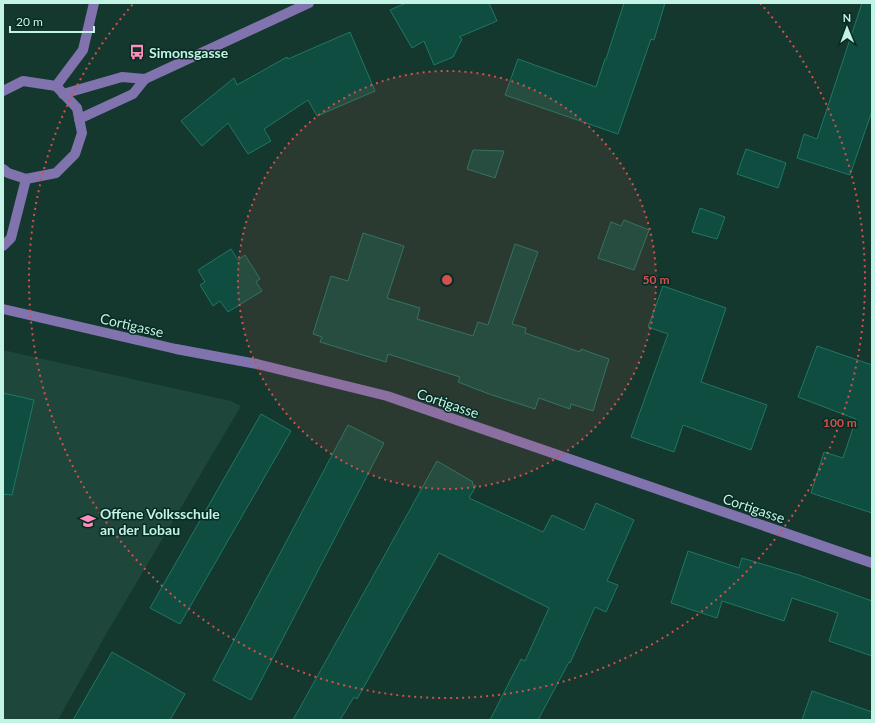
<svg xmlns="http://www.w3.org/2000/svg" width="875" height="723" font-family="Lato,sans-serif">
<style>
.built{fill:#1e463b}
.building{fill:#0f4d40;stroke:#1f7864}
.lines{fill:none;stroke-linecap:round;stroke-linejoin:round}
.minor{stroke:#8173ae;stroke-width:10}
.ring{fill:none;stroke:#d2514e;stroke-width:2;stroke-dasharray:2 4}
.labels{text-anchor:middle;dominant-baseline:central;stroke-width:3;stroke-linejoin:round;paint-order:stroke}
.poi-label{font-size:14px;font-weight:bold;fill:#c2f3e4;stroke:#082c24;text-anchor:start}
.street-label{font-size:14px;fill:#c2f3e4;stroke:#082c24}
.centre{fill:#d2514e;stroke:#082c24;stroke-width:2}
.ring-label{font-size:12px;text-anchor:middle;font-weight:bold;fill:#d2514e;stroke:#082c24;stroke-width:3;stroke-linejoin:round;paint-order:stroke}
</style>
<rect width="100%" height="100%" fill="#14372e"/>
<polygon class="built" points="3,350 231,401 241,406 105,636 58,720 3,720"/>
<g class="building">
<polygon points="406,3 489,3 497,21 459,37 462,39 453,57 434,65 424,41 412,48 390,10"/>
<polygon points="624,3 665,3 654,40 651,39 618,134 505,95 518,59 596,87 605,59 606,59"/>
<polygon points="862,3 872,3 872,111 850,175 797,158 804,134 817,139"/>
<polygon points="350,32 375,91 317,116 308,100 264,129 271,141 248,154 228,123 202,146 181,121 234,78 237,85 287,57 288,59"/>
<polygon points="746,149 786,163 778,188 737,174"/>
<polygon points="473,150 504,151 495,178 467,169"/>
<polygon points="700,208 725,217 717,239 692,232"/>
<polygon points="624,220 649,230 634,270 598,258 611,222 621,226"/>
<polygon points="363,233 404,246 387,298 420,308 417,319 473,336 478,322 488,325 515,244 538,252 512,324 526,328 525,333 580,352 581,349 609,359 593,411 571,404 570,409 539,398 535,409 489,394 458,382 460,377 388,354 386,362 320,342 322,337 313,334 331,276 348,281"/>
<polygon points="231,249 238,260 245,255 260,279 256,282 262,291 228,312 220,301 213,306 200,285 205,282 198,270"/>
<polygon points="663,286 726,308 701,382 767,405 751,450 683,425 674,452 631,437 668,334 648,327"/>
<polygon points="817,346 872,365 872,513 811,493 824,452 843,458 856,419 798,397"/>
<polygon points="3,393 34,400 12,495 3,494"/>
<polygon points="261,414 291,431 180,624 150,608"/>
<polygon points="348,425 384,443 251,700 213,680"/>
<polygon points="437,461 473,482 472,484 476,486 469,498 543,532 552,515 584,530 596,503 634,520 607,581 618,585 606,612 595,607 570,663 569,662 538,720 490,720 521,659 525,661 549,608 439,553 357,699 354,697 340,720 293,720"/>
<polygon points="688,551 739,568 742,558 799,575 872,601 872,656 829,641 838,613 792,598 784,621 722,601 717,618 671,603"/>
<polygon points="112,652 185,694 170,720 73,720"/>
<polygon points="812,691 872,712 872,720 802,720"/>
</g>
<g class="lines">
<g class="minor">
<polyline points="56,86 83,50 94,3"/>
<polyline points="3,91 23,81 56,86 77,108 82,133 75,154 56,173 26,179 8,173 3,169"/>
<polyline points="63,94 122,77 145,79 309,3"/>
<polyline points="79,119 133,94 145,79"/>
<polyline points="3,246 11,238 26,179"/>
<polyline points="3,309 176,349 257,364 387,396 872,563"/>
</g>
</g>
<circle cx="447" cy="280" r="209" fill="#d2514e" fill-opacity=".12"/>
<g class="ring">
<circle cx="447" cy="280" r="209"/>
<path d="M760 3A418 418 0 1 1 134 3"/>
</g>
<defs>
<g id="bus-bare" transform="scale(1.2)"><path d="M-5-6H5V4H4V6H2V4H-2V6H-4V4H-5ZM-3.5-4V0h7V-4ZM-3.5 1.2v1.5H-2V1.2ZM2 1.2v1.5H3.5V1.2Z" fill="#fe8ebd" stroke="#082c24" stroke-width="2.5" paint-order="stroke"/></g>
<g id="school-bare" transform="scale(1.2)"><path d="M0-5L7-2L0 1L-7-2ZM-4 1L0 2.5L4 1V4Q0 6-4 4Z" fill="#fe8ebd" stroke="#082c24" stroke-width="2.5" paint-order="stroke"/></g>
</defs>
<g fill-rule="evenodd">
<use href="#bus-bare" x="137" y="52"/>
<use href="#school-bare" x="88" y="521"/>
</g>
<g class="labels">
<g class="poi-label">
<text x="149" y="52">Simonsgasse</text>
<text x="100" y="513">Offene Volksschule<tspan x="100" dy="16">an der Lobau</tspan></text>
</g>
<g class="street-label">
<text transform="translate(132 325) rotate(13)">Cortigasse</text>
<text transform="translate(448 403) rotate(19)">Cortigasse</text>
<text transform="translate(754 508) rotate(19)">Cortigasse</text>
</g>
</g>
<circle cx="447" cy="280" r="6" class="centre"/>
<g class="ring-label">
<text x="656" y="284">50 m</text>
<text x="840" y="427">100 m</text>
</g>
<rect width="875" height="723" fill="none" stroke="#c2f3e4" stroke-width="8"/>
<g transform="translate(847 28) rotate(359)" stroke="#082c24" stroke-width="3" paint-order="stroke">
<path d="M0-3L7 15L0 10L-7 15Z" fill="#c2f3e4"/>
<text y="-6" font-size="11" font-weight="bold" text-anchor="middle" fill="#c2f3e4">N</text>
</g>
<path d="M10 26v6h84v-6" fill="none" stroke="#c2f3e4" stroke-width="2"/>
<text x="16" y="26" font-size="12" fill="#c2f3e4" stroke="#082c24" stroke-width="3" paint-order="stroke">20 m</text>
</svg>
